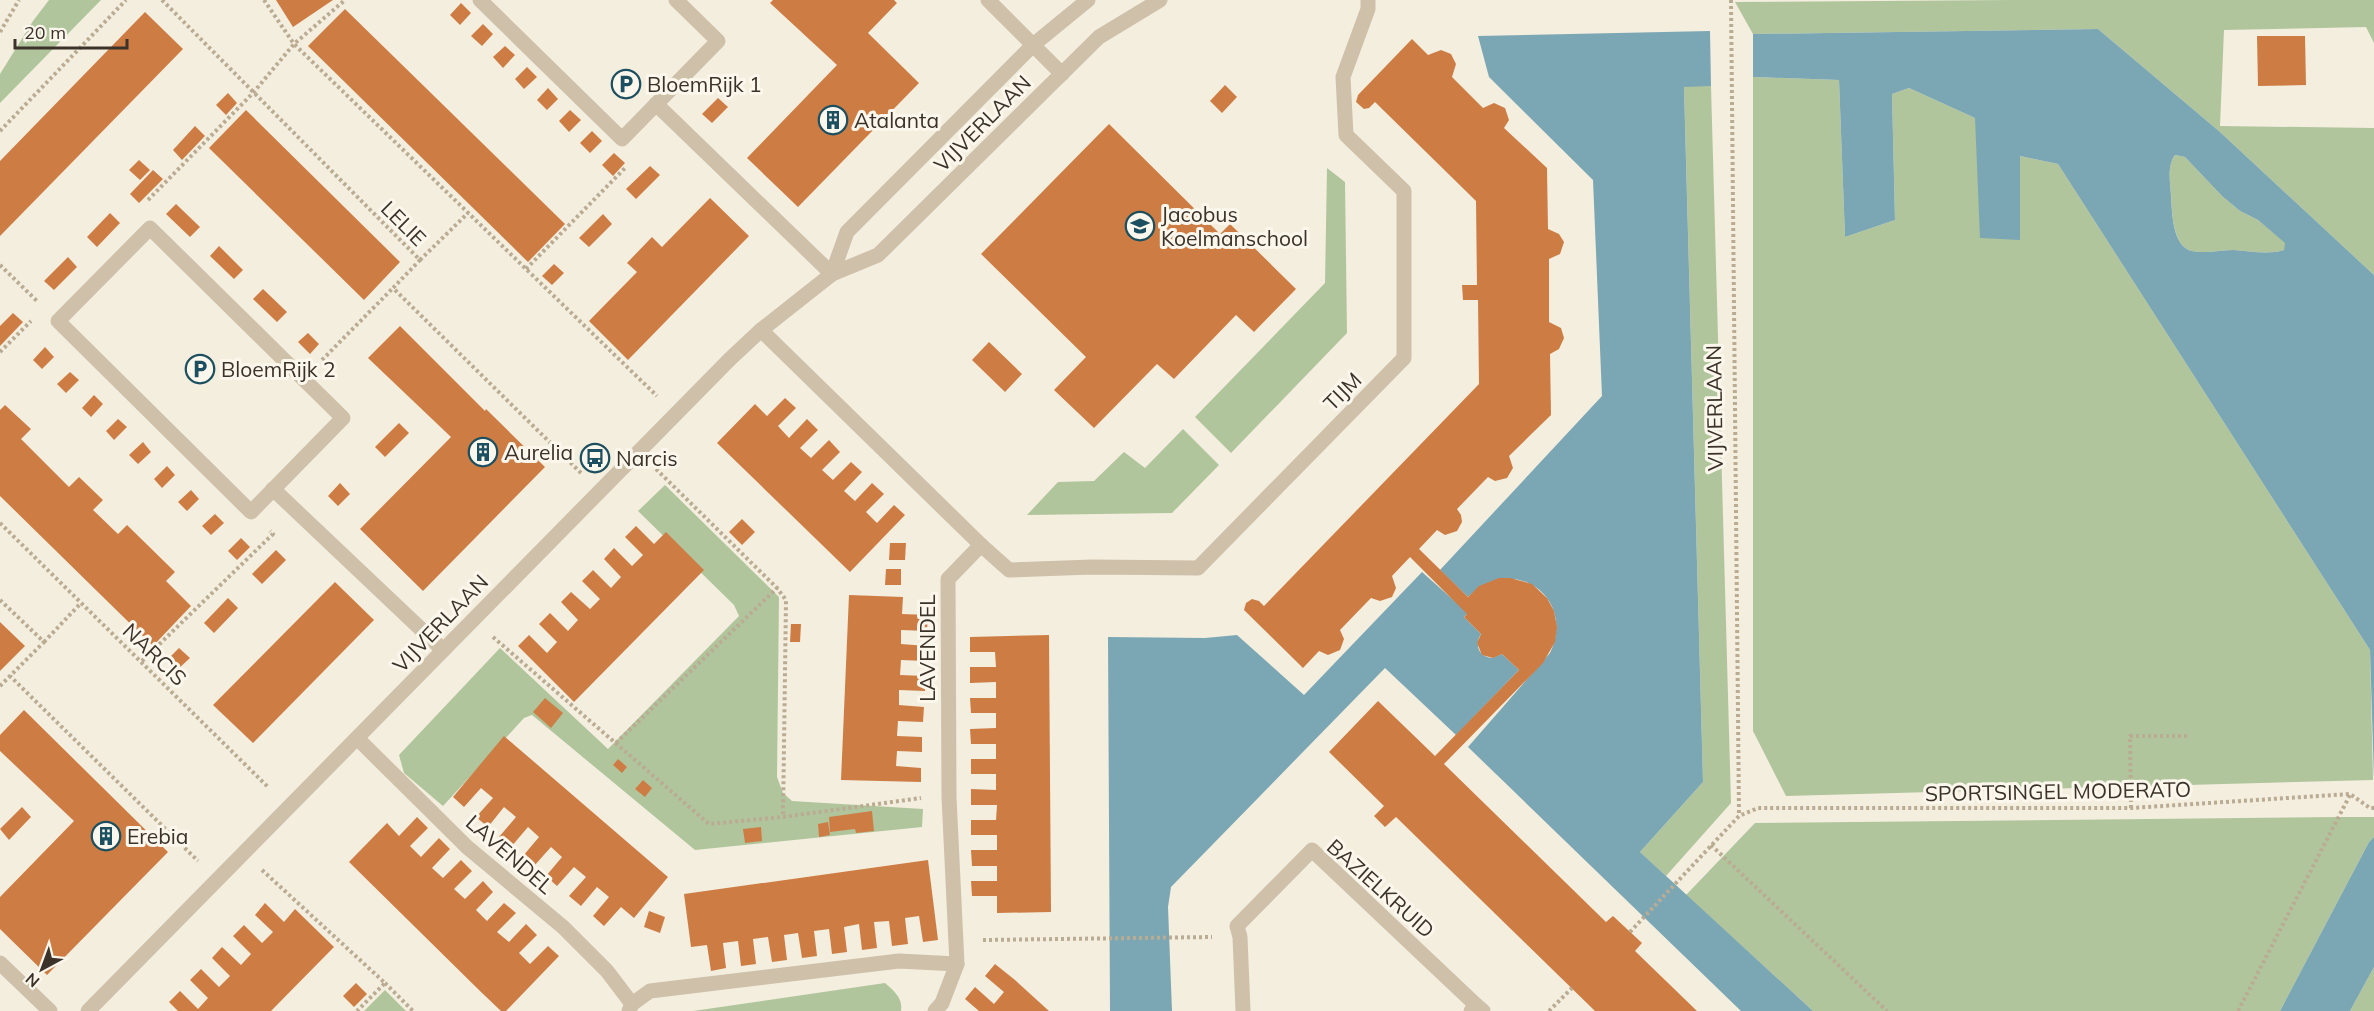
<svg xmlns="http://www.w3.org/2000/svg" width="2374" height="1011" font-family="Mulish,sans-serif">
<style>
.green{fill:#b1c59d}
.water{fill:#7ba7b4;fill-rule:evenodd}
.building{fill:#cd7d44}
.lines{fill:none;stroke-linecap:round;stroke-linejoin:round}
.path{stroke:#baab93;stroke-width:4;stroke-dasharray:3 3;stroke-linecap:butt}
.service{stroke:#cec0a9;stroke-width:15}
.minor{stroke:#cec0a9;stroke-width:15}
.tertiary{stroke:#cec0a9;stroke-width:15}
.labels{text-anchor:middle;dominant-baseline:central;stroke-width:6;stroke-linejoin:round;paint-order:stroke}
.poi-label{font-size:21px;fill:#3b3229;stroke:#fbf7ec;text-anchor:start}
.street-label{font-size:21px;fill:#3b3229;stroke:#fbf7ec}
</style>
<rect width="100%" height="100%" fill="#f4eedf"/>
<g class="green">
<polygon points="49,0 101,0 0,103 0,74 33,21"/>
<polygon points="2010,0 2374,0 2374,43 2366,27 2224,30 2220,126 2374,128 2374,275 2220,132 2098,29 1753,34 1735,2"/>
<polygon points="1753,77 1839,80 1845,237 1895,220 1892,94 1909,88 1975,118 2020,240 2020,156 2058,164 2370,650 2373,780 1786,796 1753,731"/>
<polygon points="1684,86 1711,86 1731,803 1666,876 1640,852 1703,782"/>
<path d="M2175,155L2185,157L2222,196L2240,211L2258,220L2286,243L2284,250C2267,255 2251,251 2234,250C2221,250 2205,254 2192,251C2172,247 2172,210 2171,194C2170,180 2167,166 2175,155Z"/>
<polygon points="1327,168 1345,182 1347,333 1231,453 1195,417 1325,283"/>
<polygon points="1183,429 1219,465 1172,513 1027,515 1058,482 1094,481 1124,452 1145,468"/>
<polygon points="665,485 779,597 777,777 783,793 792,801 923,809 922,827 695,850 532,715 524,718 443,806 404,773 399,755 500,648 608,749 739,616 734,605 638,511"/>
<polygon points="2339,817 2374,817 2374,837 2369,842 2280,1011 1813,1011 1686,895 1755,823"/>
<polygon points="2374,967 2374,1011 2350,1011"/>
<path d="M885,983C894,991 903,998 901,1011H693Z"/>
<polygon points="385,990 406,1011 364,1011"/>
</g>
<g class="water">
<path d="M2098,29L2220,132L2374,275V780L2370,650L2058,164L2020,156V240L1980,238L1975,118L1909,88L1892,94L1895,220L1845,237L1839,80L1753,77V34ZM2175,155L2185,157L2222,196L2240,211L2258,220L2285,243L2284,250C2267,255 2251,251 2234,250C2221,250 2205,254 2192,251C2172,247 2172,211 2171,195C2170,181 2167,166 2175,155Z"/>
<path d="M1710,31L1711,86L1684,87L1703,782L1640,852L1813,1011H1741L1468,747L1550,653C1577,597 1512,552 1468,597L1440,570L1602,396L1593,180L1489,77L1478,36Z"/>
<path d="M1422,572L1468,613L1464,617L1481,634C1474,645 1479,657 1492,658L1502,654L1519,670L1456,735L1385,668L1171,887L1168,907L1172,1011H1110L1108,637L1205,638L1237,635L1304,695Z"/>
<polygon points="2374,837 2374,967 2350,1011 2280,1011 2369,842"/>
</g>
<g class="building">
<polygon points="276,0 333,0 293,27"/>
<polygon points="773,0 894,0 897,3 868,33 919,83 798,207 747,158 837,65 770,3"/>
<polygon points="461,3 471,13 460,25 450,15"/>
<polygon points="345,9 565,224 528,262 308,46"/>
<polygon points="145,12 183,49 0,236 0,161"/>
<polygon points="483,24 493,34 482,46 471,36"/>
<polygon points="2257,36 2305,36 2306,85 2258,86"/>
<polygon points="1412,39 1428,55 1441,50 1451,54 1456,64 1452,77 1483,108 1494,103 1505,108 1509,120 1504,128 1547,168 1548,229 1559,234 1564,242 1560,254 1549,259 1549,322 1561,328 1564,338 1559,349 1550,354 1551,415 1509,456 1513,468 1507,478 1495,481 1488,477 1457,509 1461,515 1462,522 1457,531 1445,535 1437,530 1419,549 1468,597 1479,586 1499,578 1510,578 1532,584 1547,598 1554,611 1557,627 1555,642 1543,663 1444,764 1606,922 1613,916 1642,943 1635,951 1697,1011 1595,1011 1396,817 1385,827 1374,816 1384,806 1329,752 1378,701 1435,756 1519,670 1502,654 1493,658 1482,655 1477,643 1481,634 1464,617 1467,614 1410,557 1392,576 1396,588 1392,597 1380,601 1371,598 1340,630 1344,639 1340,650 1328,655 1319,651 1303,668 1244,610 1246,603 1252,599 1259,601 1264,606 1479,384 1478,300 1463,300 1462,285 1477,285 1476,201 1375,102 1369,108 1364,109 1356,102 1358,95"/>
<polygon points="505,46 515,55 503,68 493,57"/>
<polygon points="527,67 537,77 524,89 515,79"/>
<polygon points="1225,85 1237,97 1222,113 1210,101"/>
<polygon points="548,88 558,99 547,110 537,100"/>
<polygon points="228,93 237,103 226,115 216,105"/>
<polygon points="718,98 728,107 712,123 702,114"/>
<polygon points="246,110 400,262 364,300 209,148"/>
<polygon points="570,110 581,120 569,132 559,121"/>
<polygon points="1109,124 1220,234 1230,224 1296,289 1254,332 1236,315 1174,379 1157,364 1094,428 1054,390 1086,357 981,254"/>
<polygon points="195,126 205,136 182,160 173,150"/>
<polygon points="592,131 602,141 590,153 580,143"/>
<polygon points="614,153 625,163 613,176 602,165"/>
<polygon points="139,160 150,170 140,180 129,170"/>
<polygon points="650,166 660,175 636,199 626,189"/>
<polygon points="153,170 163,179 139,203 130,194"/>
<polygon points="710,198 749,236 628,360 589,321 637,272 627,263 652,237 662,247"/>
<polygon points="176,204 200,227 190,237 166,214"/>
<polygon points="110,213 120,223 97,247 87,237"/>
<polygon points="603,214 612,224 589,247 579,238"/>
<polygon points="219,246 243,270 234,279 210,256"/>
<polygon points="68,257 77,267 54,290 44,281"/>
<polygon points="554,264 564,273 552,285 542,276"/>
<polygon points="263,289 287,312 277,322 253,299"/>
<polygon points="13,313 23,322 0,346 0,326"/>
<polygon points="400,326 485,411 486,409 545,467 423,591 360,529 451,437 368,358"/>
<polygon points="308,333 319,344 310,354 298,342"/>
<polygon points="989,342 1022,374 1005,392 972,360"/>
<polygon points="45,347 54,357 42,369 33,360"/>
<polygon points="70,372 79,380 66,393 57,384"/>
<polygon points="94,395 103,404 91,417 82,408"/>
<polygon points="785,398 796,408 778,426 789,438 807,419 818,430 800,448 811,458 829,440 840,452 822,470 833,480 851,462 862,472 844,491 855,501 872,483 884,494 866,512 877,523 894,505 905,515 850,572 717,443 755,404 767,416"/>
<polygon points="5,405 31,429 21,439 69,487 79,477 103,500 93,510 118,534 127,525 175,572 166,581 191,606 153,646 0,496 0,410"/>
<polygon points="118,419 127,427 114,440 106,431"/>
<polygon points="399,423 409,433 385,457 375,447"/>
<polygon points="143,442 151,452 138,464 129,455"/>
<polygon points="167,466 175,475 162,488 154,479"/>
<polygon points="340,483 350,494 338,506 328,496"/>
<polygon points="191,490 199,499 187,511 178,502"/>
<polygon points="215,514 224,523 211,535 202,526"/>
<polygon points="742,519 755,532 742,545 729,532"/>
<polygon points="636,526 654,544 666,532 704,570 574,702 518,646 529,635 547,653 557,642 539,624 550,613 568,631 578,620 561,602 571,592 590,609 600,599 582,581 593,570 611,588 621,577 604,559 614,548 632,566 643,555 625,537"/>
<polygon points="241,538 250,547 237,560 228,551"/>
<polygon points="890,543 906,543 905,560 889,560"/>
<polygon points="276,550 286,560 262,584 252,574"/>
<polygon points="886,569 901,569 901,585 885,585"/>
<polygon points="335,582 374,620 253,743 213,705"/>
<polygon points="849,595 903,597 902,614 928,615 927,631 901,630 901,644 927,646 926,661 901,660 900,675 925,676 925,691 899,690 899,705 924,707 923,722 898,721 897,736 922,737 922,752 897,751 896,766 921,768 921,782 841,780"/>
<polygon points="228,598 238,608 214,633 204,623"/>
<polygon points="0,622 25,646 0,671"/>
<polygon points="791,624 801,624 800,642 790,642"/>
<polygon points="1049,635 1051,912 997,913 997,896 972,896 971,881 997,881 997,866 972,866 971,850 997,850 997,835 971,835 971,820 996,820 997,805 971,805 971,789 996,790 996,774 971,774 971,759 996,759 996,744 971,744 970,729 996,728 996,713 971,713 970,698 996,698 996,682 970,683 970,667 996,667 995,652 970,652 970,637"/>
<polygon points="179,648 190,658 177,670 167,660"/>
<polygon points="545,698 563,713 551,728 533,712"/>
<polygon points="24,710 168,852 47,975 0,929 0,897 74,821 0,751 0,735"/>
<polygon points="504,736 668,877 634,918 621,907 604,926 593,916 609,897 597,887 581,906 569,896 586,877 574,867 557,886 546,876 562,857 551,847 534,866 523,856 539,837 528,827 511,847 499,837 516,817 504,807 488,827 476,817 493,798 481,788 464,807 453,797"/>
<polygon points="618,759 627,767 622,773 613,765"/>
<polygon points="643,780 652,788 645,797 635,789"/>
<polygon points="22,807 31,817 9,840 0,829"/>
<polygon points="872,811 874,831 856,833 855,829 830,832 829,817"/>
<polygon points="417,817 428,828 410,846 421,857 439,838 450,849 432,868 443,878 461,860 472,871 454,889 465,899 483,881 493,892 476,910 487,921 504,903 516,913 497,932 509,942 526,924 537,935 519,953 530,964 548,946 559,956 506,1011 501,1011 481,992 349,862 387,823 399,836"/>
<polygon points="828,822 830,835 819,837 818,824"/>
<polygon points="761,827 762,841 745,843 743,829"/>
<polygon points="928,860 938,940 923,942 919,916 905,918 908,944 892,946 889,921 874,922 877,948 862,950 859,924 844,927 847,952 832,954 829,929 814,931 817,956 802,958 798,933 784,935 787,960 772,962 768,937 753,939 756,964 741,966 738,941 723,943 726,968 711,971 707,945 691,947 684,894"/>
<polygon points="265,903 284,922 295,909 334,947 271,1011 178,1011 169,1002 180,991 198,1009 208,998 190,980 201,969 219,987 230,976 212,958 222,947 241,965 251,954 233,936 244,925 262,943 273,932 255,915"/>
<polygon points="649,911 665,917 660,933 644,927"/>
<polygon points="995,964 1015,980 1049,1011 979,1011 965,999 975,987 994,1004 1004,992 985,976"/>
<polygon points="356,983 367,994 354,1007 343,996"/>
</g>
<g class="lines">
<g class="path">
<polyline points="162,0 420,260 393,288 581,473"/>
<polyline points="264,0 294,44 657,396"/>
<polyline points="1731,0 1739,816"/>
<polyline points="0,32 19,0"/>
<polyline points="0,131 126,0"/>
<polyline points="148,200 253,93 294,44 345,0"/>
<polyline points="420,260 468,213"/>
<polyline points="0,265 38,302"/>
<polyline points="526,269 626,167"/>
<polyline points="0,352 31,321"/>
<polyline points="322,360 393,288"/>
<polyline points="656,469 777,588 786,600 783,817"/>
<polyline points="0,523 269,788"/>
<polyline points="0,600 44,642 10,676 198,861"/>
<polyline points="493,637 709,824 783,817 921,798"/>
<polyline points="44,642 81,603"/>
<polyline points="142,661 273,534 270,531"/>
<polyline points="0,686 10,676"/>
<polyline points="616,743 777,588"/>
<polyline points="2131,808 2130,736 2189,736"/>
<polyline points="1711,845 1887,1011"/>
<polyline points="262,870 385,983 357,1011"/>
<polyline points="1630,932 1739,816 1758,808 2131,808 2350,794 2370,808 2374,808"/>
<polyline points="983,940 1212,937"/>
<polyline points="385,983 413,1011"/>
<polyline points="1549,1011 1572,988"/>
<polyline points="2238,1011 2350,795"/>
</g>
<g class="service">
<polyline points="480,0 622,139 718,41 676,0"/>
<polyline points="656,104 832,274"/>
<polygon points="150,228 343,418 251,512 58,321"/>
<polyline points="273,489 443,650"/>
<polyline points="0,963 50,1011"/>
<polyline points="1243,1011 1240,937 1237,926 1312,850 1476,1005"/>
</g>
<g class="minor">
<polyline points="988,0 1062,74"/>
<polyline points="761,330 981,545 1009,570 1092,567 1198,568 1404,358 1404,191 1346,135 1343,77 1368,9 1368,0"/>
<polyline points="357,738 467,847 563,927 607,971 632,1004"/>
<polyline points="629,1011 632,1004 650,991 899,961 957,964"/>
<polyline points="935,1011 942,1003 957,964 949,797 948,579 981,545"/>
<polyline points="1471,1011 1476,1005 1483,1011"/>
</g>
<g class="tertiary">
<polyline points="832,274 847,232 1033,45 1088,0"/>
<polyline points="88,1011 730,359 761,330 832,274 878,255 1099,37 1160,0"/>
</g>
</g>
<defs>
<g id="parking-ring" transform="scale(1.5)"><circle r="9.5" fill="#fbf7ec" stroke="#1c4f5f" stroke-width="1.5"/><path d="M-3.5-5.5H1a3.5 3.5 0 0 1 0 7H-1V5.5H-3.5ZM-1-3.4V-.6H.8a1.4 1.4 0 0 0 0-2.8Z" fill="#1c4f5f"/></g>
<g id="building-ring" transform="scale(1.5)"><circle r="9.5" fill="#fbf7ec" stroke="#1c4f5f" stroke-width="1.5"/><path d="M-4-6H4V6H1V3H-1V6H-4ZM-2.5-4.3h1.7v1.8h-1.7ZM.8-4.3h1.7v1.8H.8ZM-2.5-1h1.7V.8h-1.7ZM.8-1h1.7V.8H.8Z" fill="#1c4f5f"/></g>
<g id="school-ring" transform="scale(1.5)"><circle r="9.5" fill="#fbf7ec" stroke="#1c4f5f" stroke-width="1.5"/><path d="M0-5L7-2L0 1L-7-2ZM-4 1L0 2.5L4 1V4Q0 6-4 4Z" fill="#1c4f5f"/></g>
<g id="bus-ring" transform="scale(1.5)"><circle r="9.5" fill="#fbf7ec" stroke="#1c4f5f" stroke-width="1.5"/><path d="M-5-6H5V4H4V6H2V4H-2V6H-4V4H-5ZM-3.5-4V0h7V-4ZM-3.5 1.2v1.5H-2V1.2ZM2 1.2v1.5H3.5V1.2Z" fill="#1c4f5f"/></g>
</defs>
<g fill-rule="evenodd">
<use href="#parking-ring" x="626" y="84"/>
<use href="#building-ring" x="833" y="120"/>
<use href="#school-ring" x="1140" y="226"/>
<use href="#parking-ring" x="200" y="369"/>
<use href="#building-ring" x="483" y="452"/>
<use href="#bus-ring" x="595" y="458"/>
<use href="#building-ring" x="106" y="836"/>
</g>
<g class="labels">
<g class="poi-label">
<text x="647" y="84">BloemRijk 1</text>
<text x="854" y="120">Atalanta</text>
<text x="1161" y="214">Jacobus<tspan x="1161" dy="24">Koelmanschool</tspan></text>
<text x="221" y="369">BloemRijk 2</text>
<text x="504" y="452">Aurelia</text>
<text x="616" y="458">Narcis</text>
<text x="127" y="836">Erebia</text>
</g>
<g class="street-label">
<text transform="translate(982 123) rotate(-45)">VIJVERLAAN</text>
<text transform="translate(404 223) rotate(45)">LELIE</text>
<text transform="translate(1342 391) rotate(-45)">TIJM</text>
<text transform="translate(1714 408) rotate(-91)">VIJVERLAAN</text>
<text transform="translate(440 623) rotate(-46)">VIJVERLAAN</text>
<text transform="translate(927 648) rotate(-90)">LAVENDEL</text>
<text transform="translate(155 654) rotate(44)">NARCIS</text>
<text transform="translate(2058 791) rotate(-1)">SPORTSINGEL MODERATO</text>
<text transform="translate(510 854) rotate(41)">LAVENDEL</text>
<text transform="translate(1381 888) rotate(42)">BAZIELKRUID</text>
</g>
</g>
<g transform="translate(42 969) rotate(221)" stroke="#fbf7ec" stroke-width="4.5" paint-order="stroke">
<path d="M0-4.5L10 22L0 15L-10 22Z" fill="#3b3229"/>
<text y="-9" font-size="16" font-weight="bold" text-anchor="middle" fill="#3b3229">N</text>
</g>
<path d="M15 39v9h112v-9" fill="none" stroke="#3b3229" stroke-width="3"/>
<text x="24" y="39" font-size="18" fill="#3b3229" stroke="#fbf7ec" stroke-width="4.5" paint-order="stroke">20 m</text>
</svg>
